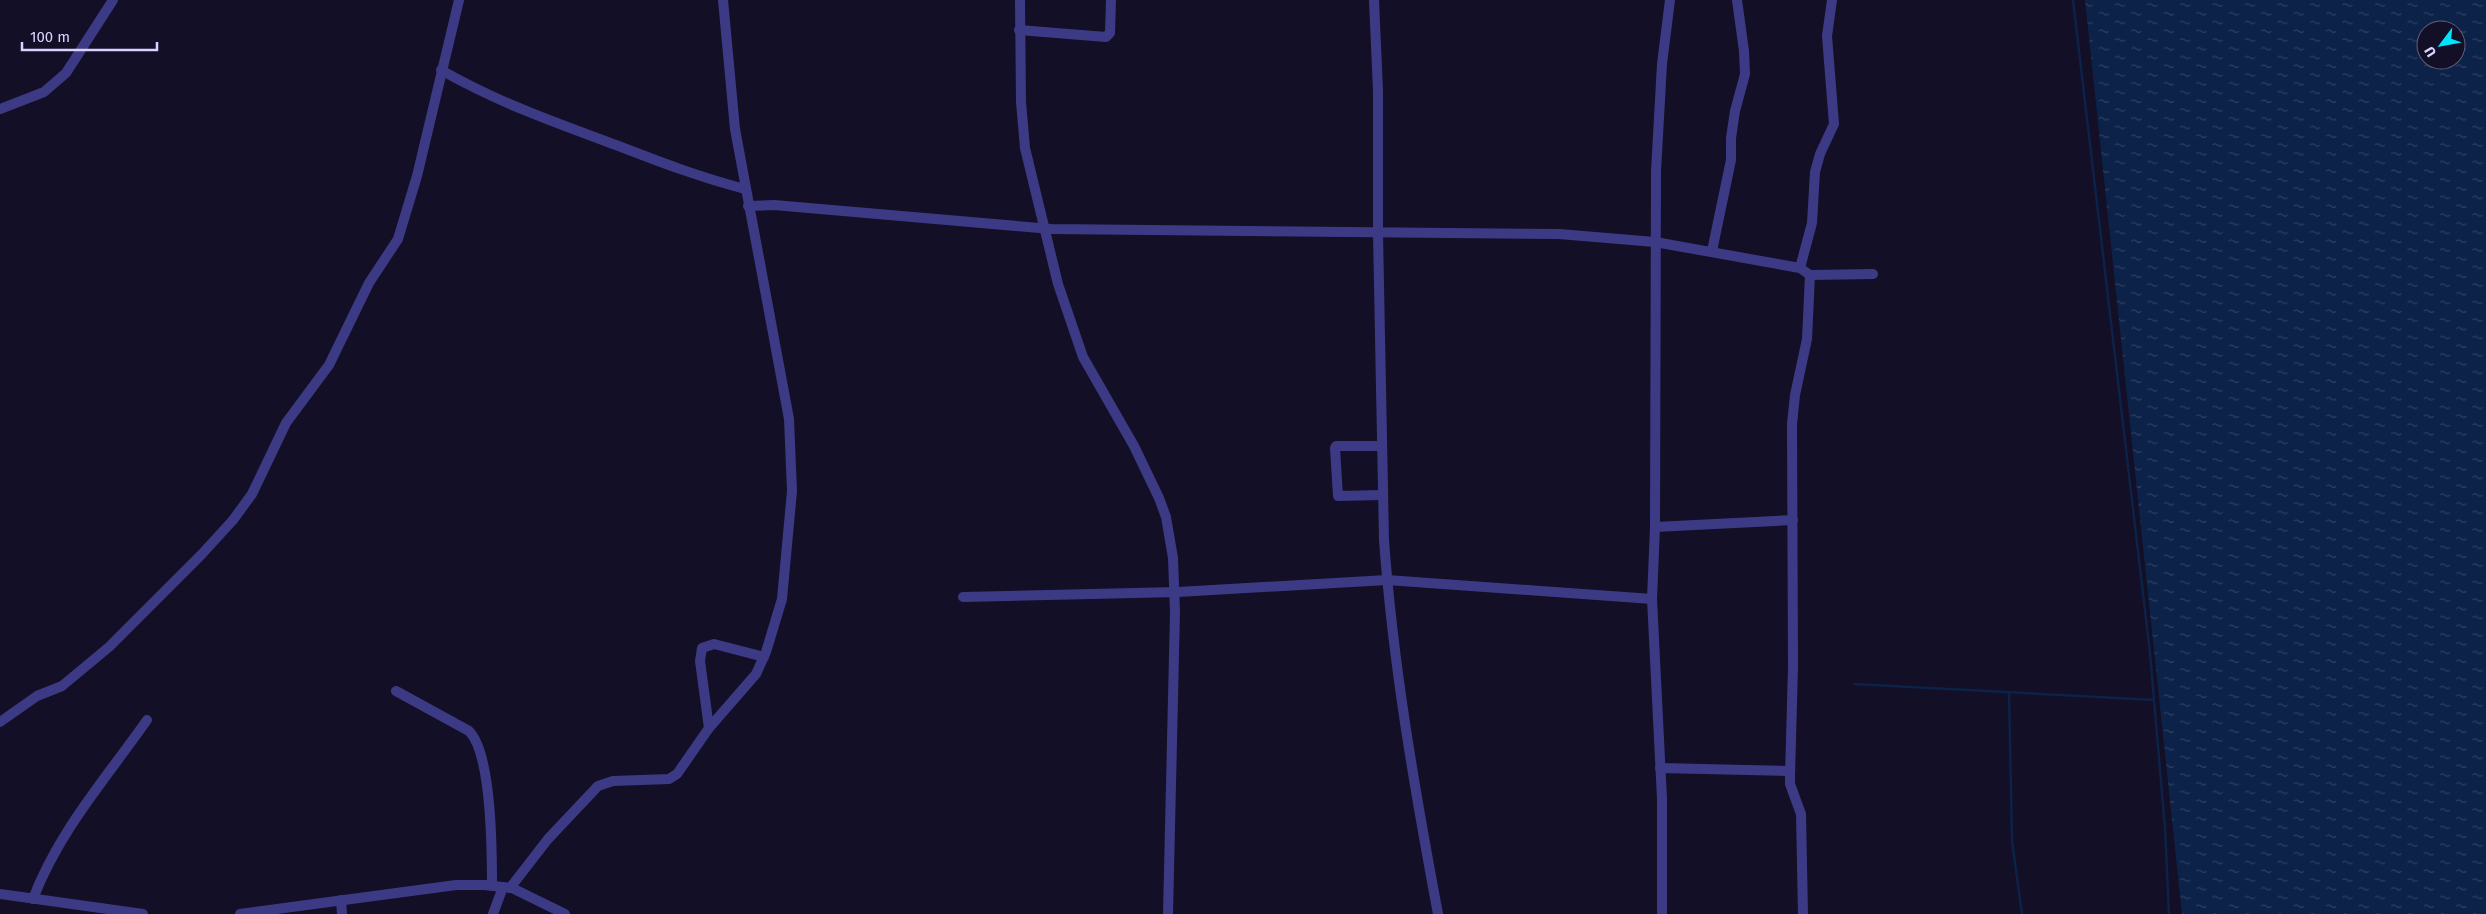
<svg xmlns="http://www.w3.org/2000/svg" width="2486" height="914" font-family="'Fira Sans',sans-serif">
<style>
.water{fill:url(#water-ripples);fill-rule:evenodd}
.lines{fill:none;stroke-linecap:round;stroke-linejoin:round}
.stream{stroke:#0c2248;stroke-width:2.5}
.minor{stroke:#3d3a85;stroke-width:10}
</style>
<defs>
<pattern id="water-ripples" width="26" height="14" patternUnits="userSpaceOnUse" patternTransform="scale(1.25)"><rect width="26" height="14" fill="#0c2248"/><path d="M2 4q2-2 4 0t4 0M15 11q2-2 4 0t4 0" fill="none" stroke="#2f4163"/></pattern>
</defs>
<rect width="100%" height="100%" fill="#130f26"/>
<path class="water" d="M2085,0H2486V914H2182ZM2426,30H2456V60H2426Z"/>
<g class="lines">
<g class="stream">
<polyline points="2073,0 2150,653 2165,828 2169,914"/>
<polyline points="1854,684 2154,700"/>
<polyline points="2009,692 2012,841 2022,914"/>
</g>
<g class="minor">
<polyline points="1020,0 1021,102 1025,148 1058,284 1083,357 1134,446 1159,498 1166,517 1173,558 1175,612 1168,914"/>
<path d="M1374,0L1378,91V234L1384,540C1393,665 1415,791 1438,914"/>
<polyline points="1019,30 1106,37 1110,33 1111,0"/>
<path d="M441,70C497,102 556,123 616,145C660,162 699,177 745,189"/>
<polyline points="0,109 44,92 66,73 113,0"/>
<polyline points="748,206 774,205 1051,229 1559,234 1655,242 1800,268 1810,275 1873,274"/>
<polyline points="1712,251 1731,160 1731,138 1735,111 1745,74 1744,51 1737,0"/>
<polyline points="1800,268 1812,223 1815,172 1820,154 1834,124 1827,36 1832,0"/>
<polyline points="1381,446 1336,446 1335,448 1338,496 1383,495"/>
<polyline points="1655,527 1793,520"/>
<polyline points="963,597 1178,592 1387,580 1652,599"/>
<path d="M396,691L469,731C492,754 492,853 492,886"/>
<polyline points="0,722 37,696 62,686 109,647 202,554 233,520 252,494 286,423 329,365 369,283 398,239 417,176 459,0"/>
<polyline points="709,728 700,661 702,648 714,644 764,657"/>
<polyline points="1660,768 1790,771"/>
<polyline points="510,888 548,839 598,786 613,781 669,779 677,774 709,728 756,674 766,652 782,599 792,491 789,419 735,129 723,0"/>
<polyline points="0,894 143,914"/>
<path d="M33,899C58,832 107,777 147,720"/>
<polyline points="341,900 342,914"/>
<polyline points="240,914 456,885 484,885 512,888 565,914"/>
<polyline points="493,914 503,887"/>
<polyline points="1662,914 1662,799 1652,599 1655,527 1656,171 1662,64 1670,0"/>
<polyline points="1803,914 1801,814 1790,784 1790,776 1793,667 1792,424 1795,395 1807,339 1810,275"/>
</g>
</g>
<g transform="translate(2441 45) rotate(238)"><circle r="24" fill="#130f26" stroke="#625e7d"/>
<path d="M0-4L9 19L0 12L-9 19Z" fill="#00e5ff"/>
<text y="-8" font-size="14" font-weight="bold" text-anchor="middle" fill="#d9d4ff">U</text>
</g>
<path d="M22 42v8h135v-8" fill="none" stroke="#d9d4ff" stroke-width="2.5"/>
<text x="30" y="42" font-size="15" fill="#d9d4ff" stroke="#130f26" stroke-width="4" paint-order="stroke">100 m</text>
</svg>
